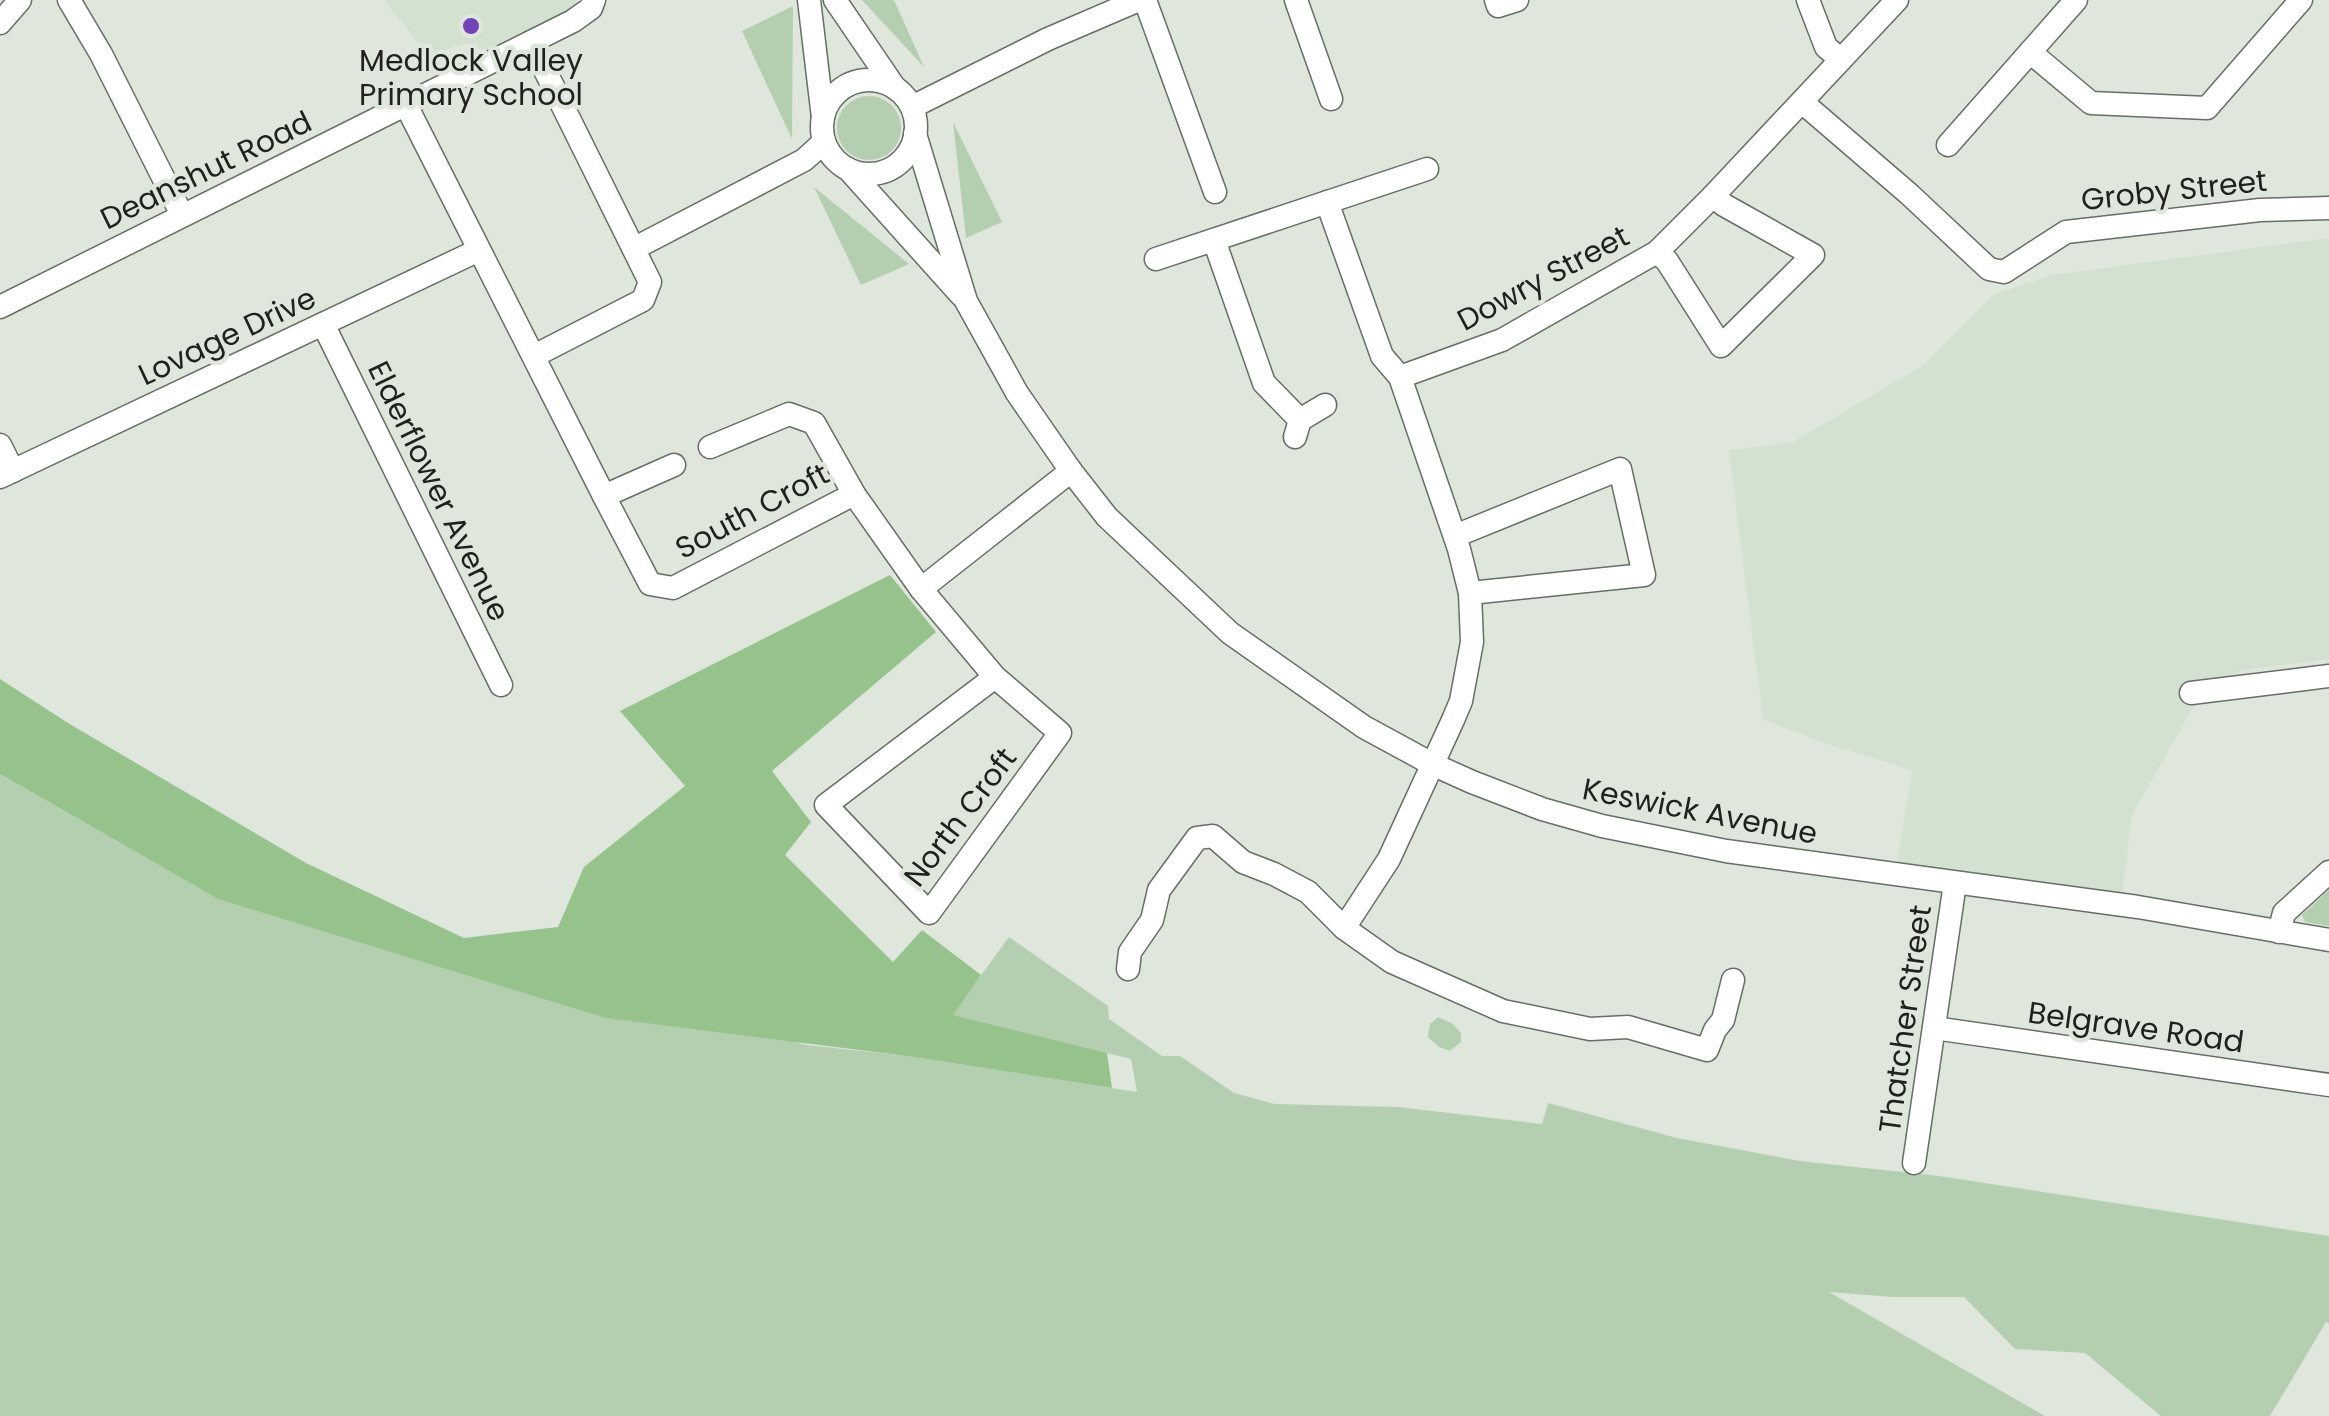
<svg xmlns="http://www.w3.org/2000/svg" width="2329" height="1416" font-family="Poppins,sans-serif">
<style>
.built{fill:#d3e1d0}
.green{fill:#b4cfaf}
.forest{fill:#96c28c}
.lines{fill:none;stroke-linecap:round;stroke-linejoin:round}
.street-casing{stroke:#666e65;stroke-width:25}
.street{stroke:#fff;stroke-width:22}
.poi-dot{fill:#7443ba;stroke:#dfe7dd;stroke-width:4}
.labels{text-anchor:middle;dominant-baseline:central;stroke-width:9;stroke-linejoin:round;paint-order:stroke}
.poi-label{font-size:30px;fill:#1e211d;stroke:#dfe7dd}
.street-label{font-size:30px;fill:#1e211d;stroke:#dfe7dd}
</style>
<rect width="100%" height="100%" fill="#dfe7dd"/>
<g class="built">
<polygon points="384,0 577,0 572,8 485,52 465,43 448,49 431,59"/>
<polygon points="2329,238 2329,659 2241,670 2197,700 2132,815 2122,895 1897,863 1912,770 1821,742 1763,719 1729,450 1793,442 1922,366 1993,295 2052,275"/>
</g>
<g class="green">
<polygon points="862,0 894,0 924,67"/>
<polygon points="793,6 792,139 742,31"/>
<circle cx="869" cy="128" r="32"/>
<polygon points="953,122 1002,222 966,238"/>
<polygon points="814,187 909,264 861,285"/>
<polygon points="0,774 218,899 807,1045 907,1056 1137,1092 1131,1059 952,1015 1009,937 1108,1006 1109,1019 1162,1056 1180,1056 1234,1093 1275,1104 1398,1107 1542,1124 1548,1103 1677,1138 1800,1161 1939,1176 2329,1236 2329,1323 2326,1322 2270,1416 2161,1416 2085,1353 2015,1349 1964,1297 1893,1297 1829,1292 2045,1416 0,1416"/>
<polygon points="2329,890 2329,926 2305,922 2302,915"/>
<polygon points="1438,1017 1453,1024 1461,1033 1461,1042 1450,1051 1439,1047 1428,1037 1430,1024"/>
</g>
<polygon class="forest" points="890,575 936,632 772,771 811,822 785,855 893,962 922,930 981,975 953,1015 1107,1053 1112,1088 907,1056 606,1018 218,899 0,774 0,679 68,723 306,863 464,938 558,927 584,867 685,786 620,711"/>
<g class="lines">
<g class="street-casing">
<g id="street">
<polyline points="69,0 101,54 182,215"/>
<polyline points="809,0 823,118"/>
<polyline points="835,0 895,88"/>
<polyline points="1145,0 1215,192"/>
<polyline points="1296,0 1331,99"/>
<polyline points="1496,0 1498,6 1517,0"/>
<polyline points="1808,0 1826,47 1840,59"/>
<polyline points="0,23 20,0"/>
<polyline points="531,42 650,282 643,300 534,356"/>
<polyline points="2030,52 2091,103 2207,108 2301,0"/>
<circle cx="869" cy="127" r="47"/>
<polyline points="1802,102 1909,194 1989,269 2004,272 2066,232 2260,210 2329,208"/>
<polyline points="406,105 604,496"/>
<polyline points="912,107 1048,39 1139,0"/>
<polyline points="915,134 966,301 1017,393 1071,471 1107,517 1230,633 1364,727 1432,764 1472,782 1542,809 1602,826 1726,851 2138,907 2329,940"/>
<polyline points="1948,145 2076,0"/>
<polyline points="848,169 961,295"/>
<polyline points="1327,202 1382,356 1400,377 1459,549 1470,593 1472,642 1461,701 1453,720 1389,859 1344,928"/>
<polyline points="1214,240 1264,383 1300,420"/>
<polyline points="635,248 804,160 824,142"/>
<polyline points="1657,252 1667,261 1721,346 1813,255 1724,205 1713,196"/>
<polyline points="1156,259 1427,169"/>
<polyline points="0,307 573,21 591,8 594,0"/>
<polyline points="323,324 501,685"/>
<polyline points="1400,377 1502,340 1657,252 1713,196 1897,0"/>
<polyline points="1295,437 1300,420 1325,405"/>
<polyline points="0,445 13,471"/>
<polyline points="674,465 604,496 650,584 673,588 854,494 814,423 789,414 710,447"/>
<polyline points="0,477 479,250"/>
<polyline points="854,494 921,589 995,677 1060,733 929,913 826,805 995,677"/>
<polyline points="1455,536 1620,469 1644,575 1470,593"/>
<polyline points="921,589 1071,471"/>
<polyline points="2191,693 2329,676"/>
<polyline points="2279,932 2284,913 2329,872"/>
<polyline points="1128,969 1130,952 1152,920 1159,890 1197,838 1213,836 1243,862 1274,874 1308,892 1344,928 1392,962 1503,1011 1590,1029 1628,1027 1707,1050 1715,1030 1723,1020 1733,980"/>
<polyline points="1934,1028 2329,1085"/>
<polyline points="1914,1163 1955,883"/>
</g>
</g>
<use href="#street" class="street"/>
</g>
<circle class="poi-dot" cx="471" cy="26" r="10"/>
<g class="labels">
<g class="poi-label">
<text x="471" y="60">Medlock Valley<tspan x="471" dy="34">Primary School</tspan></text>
</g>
<g class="street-label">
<text transform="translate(206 170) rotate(-26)">Deanshut Road</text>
<text transform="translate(2174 190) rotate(-6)">Groby Street</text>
<text transform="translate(1543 278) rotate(-28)">Dowry Street</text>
<text transform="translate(227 336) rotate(-25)">Lovage Drive</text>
<text transform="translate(439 491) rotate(64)">Elderflower Avenue</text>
<text transform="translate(752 511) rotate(-28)">South Croft</text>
<text transform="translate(1700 811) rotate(11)">Keswick Avenue</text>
<text transform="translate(960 817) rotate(-53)">North Croft</text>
<text transform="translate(1905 1019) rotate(-82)">Thatcher Street</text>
<text transform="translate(2136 1027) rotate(8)">Belgrave Road</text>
</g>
</g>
</svg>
